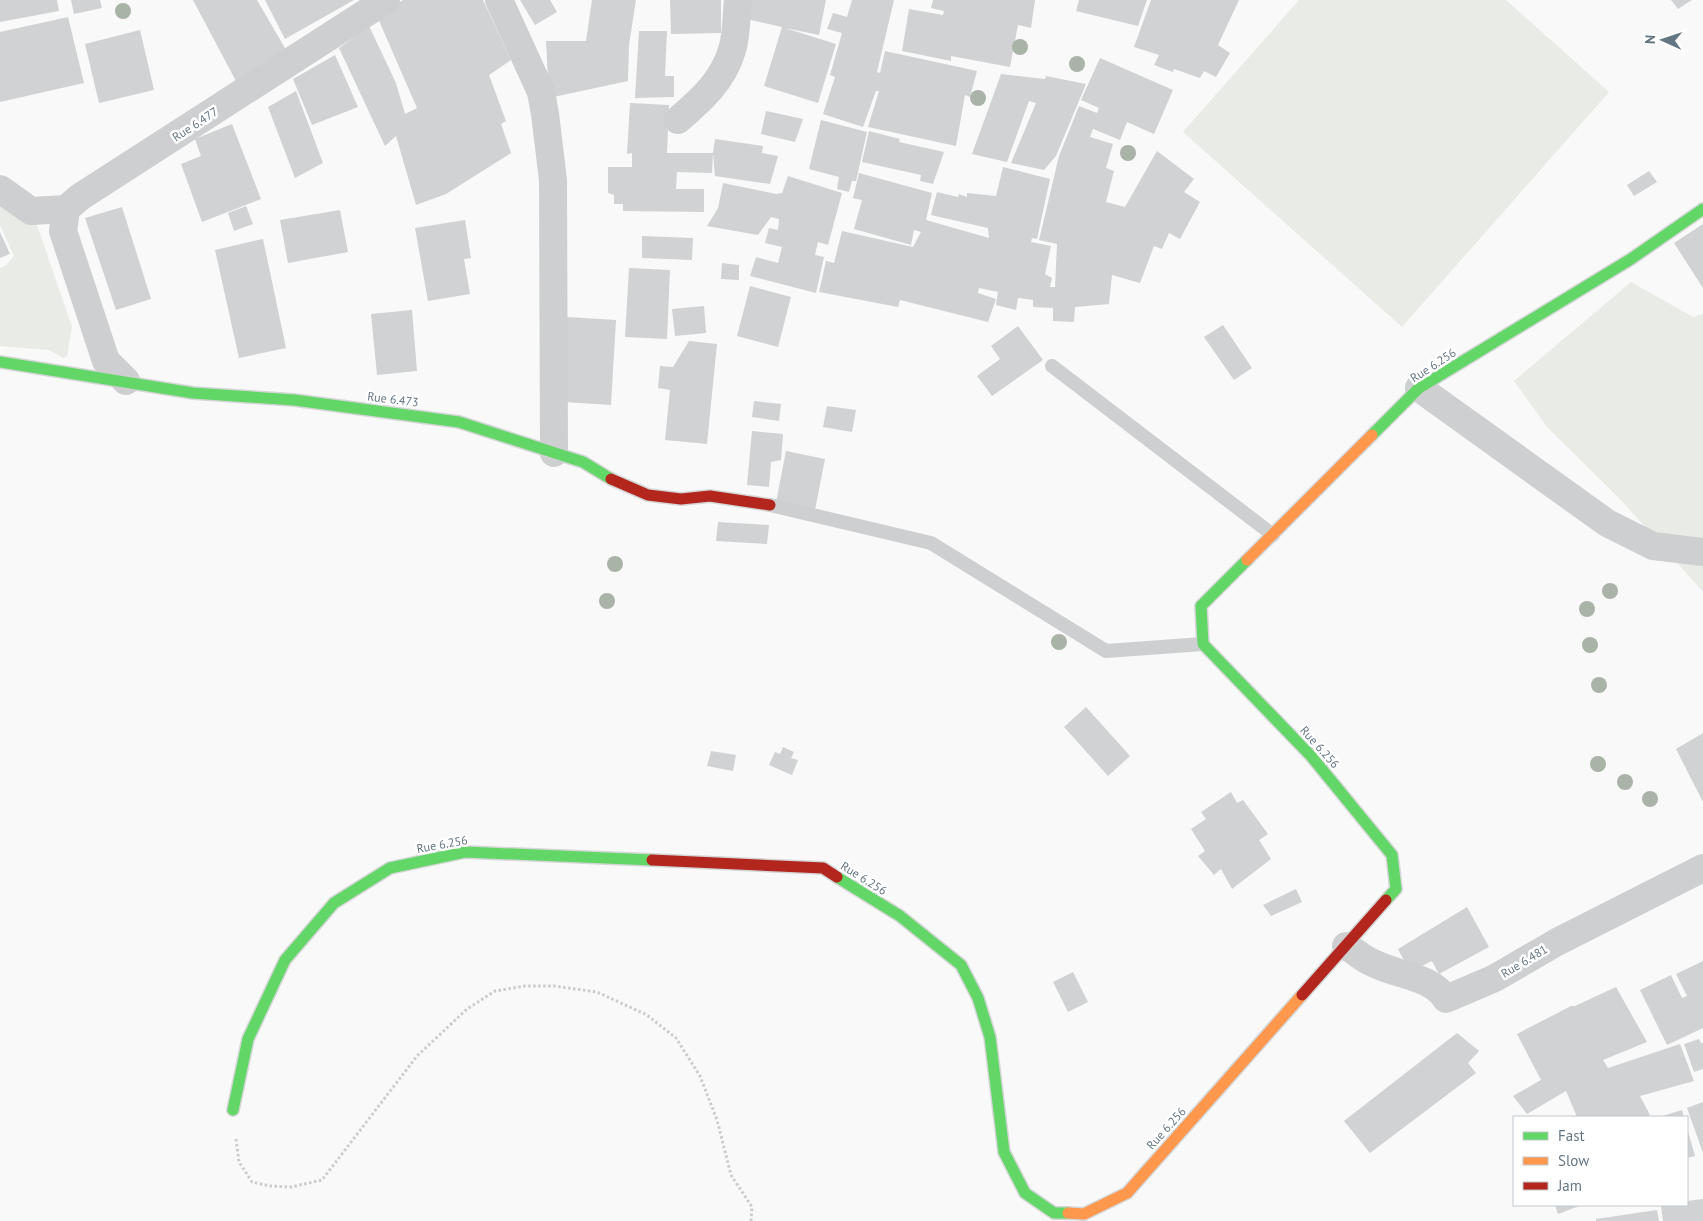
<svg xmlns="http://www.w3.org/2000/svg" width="1703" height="1221" font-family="'PT Sans',sans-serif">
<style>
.green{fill:#e8ebe6}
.building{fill:#d0d2d3}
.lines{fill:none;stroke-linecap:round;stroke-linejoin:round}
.fast-casing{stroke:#d5d6d7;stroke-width:14}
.slow-casing{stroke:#d5d6d7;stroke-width:14}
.jam-casing{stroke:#d5d6d7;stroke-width:14}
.path{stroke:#cbcccd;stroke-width:3;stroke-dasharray:2.5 2.5;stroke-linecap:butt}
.lane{stroke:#cecfd0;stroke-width:14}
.street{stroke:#cecfd0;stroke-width:28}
.fast{stroke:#63d668;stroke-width:11}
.slow{stroke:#ff974d;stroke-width:11}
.jam{stroke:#b3261e;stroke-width:11}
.tree{fill:#a9b3a7}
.labels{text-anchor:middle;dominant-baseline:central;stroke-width:5;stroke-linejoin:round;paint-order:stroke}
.street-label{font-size:12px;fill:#657683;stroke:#fff}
</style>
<rect width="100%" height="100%" fill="#f9f9f9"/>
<g class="green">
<polygon points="1299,0 1506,0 1609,92 1402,327 1183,132"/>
<polygon points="0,196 36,222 72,327 67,356 63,358 49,350 0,346 0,268 6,265 14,256 0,225"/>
<polygon points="1631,282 1693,317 1703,314 1703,592 1622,501 1547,427 1514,381"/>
</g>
<g class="building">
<polygon points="0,0 57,0 59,11 0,22"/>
<polygon points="71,0 100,0 102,8 74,14"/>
<polygon points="193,0 257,0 289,55 237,83"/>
<polygon points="265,0 354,0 285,39"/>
<polygon points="403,0 483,0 511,60 489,75 506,121 501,124 511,153 446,194 416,205 396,136 385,146 339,48 369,26 396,83 405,114 417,108 377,16"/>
<polygon points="520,0 550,0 557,12 535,25"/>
<polygon points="592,0 636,0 629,45 628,81 549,98 546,41 586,41"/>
<polygon points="670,0 721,0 721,33 671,34"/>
<polygon points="750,0 826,0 819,35 785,28 836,44 818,103 764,86 782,27 746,19"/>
<polygon points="852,0 894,0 877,72 880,73 885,51 977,71 970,97 965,95 956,146 868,127 879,91 876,91 863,127 823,114 835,77 830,75 842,33 827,29 833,13 847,17"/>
<polygon points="933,0 1035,0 1031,28 1018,25 1010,67 951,56 951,61 902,51 909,9 943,15 944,11 931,8"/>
<polygon points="1079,0 1147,0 1138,26 1076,11"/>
<polygon points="1151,0 1239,0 1218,45 1230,53 1216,77 1204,71 1200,78 1174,69 1173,72 1154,65 1159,55 1134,47"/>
<polygon points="1671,0 1692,0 1678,9"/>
<polygon points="68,17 84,83 0,102 0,32"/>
<polygon points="140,30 154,90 99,103 85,44"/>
<polygon points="639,31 667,31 665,76 674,76 674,97 635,98"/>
<polygon points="335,55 358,107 312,125 293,79"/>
<polygon points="1100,58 1173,90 1154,134 1127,122 1120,140 1093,129 1090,137 1113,144 1106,168 1114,171 1106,202 1125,207 1157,151 1194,179 1184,192 1200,202 1180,239 1169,233 1162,249 1154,246 1140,283 1112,275 1109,304 1075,307 1074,322 1053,321 1053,308 1033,307 1033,300 1018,298 1016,310 996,305 998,292 979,288 978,293 996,299 988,322 900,300 898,307 819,292 826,261 834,263 842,231 913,247 921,232 914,230 911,245 854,229 862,200 853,198 859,173 932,193 926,220 989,238 988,228 931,215 937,192 958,197 959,194 967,197 967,193 996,196 1003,167 1050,179 1037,239 1032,238 1031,242 1051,246 1045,274 1052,278 1050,287 1055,287 1057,244 1039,240 1059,156 1079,106 1097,113 1099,108 1081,100"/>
<polygon points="1001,74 1045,79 1046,76 1086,84 1056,156 1044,170 1011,163 1036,103 1029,101 1007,162 972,154"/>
<polygon points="296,91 323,163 295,178 268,107"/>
<polygon points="630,103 669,105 667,153 713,153 712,173 677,172 676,189 704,189 704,212 623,211 623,204 614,204 614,195 608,193 608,167 632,167 632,153 627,154"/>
<polygon points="766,111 803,119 795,142 761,134"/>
<polygon points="821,120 867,132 856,181 852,181 849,192 837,189 839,177 809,169"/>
<polygon points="232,124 261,199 202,222 181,164 201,156 195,139"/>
<polygon points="869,131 900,139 899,142 944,152 933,184 920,181 921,175 862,162"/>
<polygon points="715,139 763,146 762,153 778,156 770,184 715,176 713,153"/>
<polygon points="1649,171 1657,182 1634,196 1627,185"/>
<polygon points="788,176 842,193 828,245 818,242 815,255 824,257 816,293 750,276 756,257 778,263 782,247 765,243 769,228 778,230 779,219 771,217 758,235 707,226 718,208 723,183 776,194 782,193"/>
<polygon points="246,206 253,224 234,231 228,213"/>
<polygon points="122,207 151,299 116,310 85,218"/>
<polygon points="340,210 348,252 288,263 280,220"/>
<polygon points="465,220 471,258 464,259 470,294 428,301 415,228"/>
<polygon points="1703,224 1703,288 1674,243"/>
<polygon points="0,232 10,254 0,258"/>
<polygon points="642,236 693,238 692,260 642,258"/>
<polygon points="263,239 286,348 239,358 215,250"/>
<polygon points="722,263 739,265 739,280 721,279"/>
<polygon points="629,268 670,270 667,339 625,337"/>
<polygon points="750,286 791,297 778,347 737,336"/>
<polygon points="704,306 706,333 675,336 672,309"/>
<polygon points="412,310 417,371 377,375 371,314"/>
<polygon points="567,317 616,320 611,405 563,402"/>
<polygon points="1223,325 1252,368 1234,380 1204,337"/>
<polygon points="1018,326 1043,360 992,396 977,376 1000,359 991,346"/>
<polygon points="689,341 717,344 707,444 665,440 670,390 658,388 660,366 673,367"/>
<polygon points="754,401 781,404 779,421 752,417"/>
<polygon points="827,406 856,410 852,432 823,427"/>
<polygon points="752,431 783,434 781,460 771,462 769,487 747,485"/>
<polygon points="786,451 825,459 815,510 776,502"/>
<polygon points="718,522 769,525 767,544 716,541"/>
<polygon points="1086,707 1130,756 1108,776 1064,727"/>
<polygon points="1703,733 1703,802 1676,749"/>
<polygon points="783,747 794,752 791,758 798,760 792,775 769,765 775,752 780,754"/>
<polygon points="711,751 736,755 733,771 707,766"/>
<polygon points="1231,792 1237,803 1243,800 1268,834 1259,840 1271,859 1232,889 1221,869 1214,875 1198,856 1205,851 1191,829 1206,819 1201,812"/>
<polygon points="1296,889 1302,902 1271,916 1263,905"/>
<polygon points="1467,907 1489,947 1439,974 1432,961 1410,972 1398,949"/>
<polygon points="1703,961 1703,1028 1667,1045 1640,990 1671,975 1682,998 1687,996 1676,974"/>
<polygon points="1073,972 1088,1002 1068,1012 1053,982"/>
<polygon points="1616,987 1647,1042 1603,1060 1608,1068 1680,1044 1694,1081 1640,1096 1650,1115 1644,1117 1577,1117 1566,1091 1527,1114 1513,1096 1541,1080 1517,1034 1571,1006 1575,1006"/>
<polygon points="1457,1033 1479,1051 1468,1063 1476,1073 1370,1153 1344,1121"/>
<polygon points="1699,1039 1701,1043 1703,1043 1703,1069 1694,1072 1684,1044"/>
<polygon points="1703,1102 1703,1153 1687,1108"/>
<polygon points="1682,1110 1684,1117 1659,1117"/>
<polygon points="1687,1128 1695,1156 1687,1158"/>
<polygon points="1703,1199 1703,1221 1663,1221 1661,1206 1687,1205 1687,1201"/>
<polygon points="1555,1205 1582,1205 1558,1214"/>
<polygon points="1657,1210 1659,1221 1596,1221 1596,1219"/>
</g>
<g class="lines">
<g class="fast-casing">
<g id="fast">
<polyline points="0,362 193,393 294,400 459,422 583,462 611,479"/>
<polyline points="1372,435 1419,388 1631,259 1703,209"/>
<polyline points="1247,560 1201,606 1203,644 1311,756 1392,855 1396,889 1386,900"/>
<polyline points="837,877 900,916 961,965 978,998 990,1037 1004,1152 1025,1193 1054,1213 1068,1213"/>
<polyline points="233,1110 248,1039 285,960 334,903 390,868 465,852 652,860"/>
</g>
</g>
<g class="slow-casing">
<g id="slow">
<polyline points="1247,560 1372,435"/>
<polyline points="1068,1213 1084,1214 1127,1193 1302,995"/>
</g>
</g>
<g class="jam-casing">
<g id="jam">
<polyline points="611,479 648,495 681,499 710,496 770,505"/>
<polyline points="652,860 823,868 837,877"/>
<polyline points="1302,995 1386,900"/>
</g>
</g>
<polyline class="path" points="236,1139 239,1162 252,1182 270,1186 291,1187 322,1180 417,1056 467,1009 495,991 525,986 554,986 597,992 647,1015 676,1038 700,1076 717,1120 731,1175 752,1207 751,1221"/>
<g class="lane">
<polyline points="1052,366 1273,535"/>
<polyline points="770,505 931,543 1106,651 1203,644"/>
</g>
<g class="street">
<polyline points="499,0 541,92 545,114 553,180 554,453"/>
<path d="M678,120C701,100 723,81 732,50C737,35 736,16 738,0"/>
<polyline points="0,189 31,211 66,209 80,197 386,0"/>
<polyline points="66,209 63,231 106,361 126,381"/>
<polyline points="1419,388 1607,523 1653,546 1703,552"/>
<path d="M1346,946C1355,951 1363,959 1373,963C1396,975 1432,976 1446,999L1495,978L1557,942L1703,868"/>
</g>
<use href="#fast" class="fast"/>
<use href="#slow" class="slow"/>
<use href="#jam" class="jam"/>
</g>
<g class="tree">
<circle cx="123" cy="11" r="8"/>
<circle cx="1020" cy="47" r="8"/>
<circle cx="1077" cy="64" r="8"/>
<circle cx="978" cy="98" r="8"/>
<circle cx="1128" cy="153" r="8"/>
<circle cx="615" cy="564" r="8"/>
<circle cx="1610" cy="591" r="8"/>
<circle cx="607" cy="601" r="8"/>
<circle cx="1587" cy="609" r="8"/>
<circle cx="1059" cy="642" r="8"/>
<circle cx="1590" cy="645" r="8"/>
<circle cx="1599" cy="685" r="8"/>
<circle cx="1598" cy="764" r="8"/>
<circle cx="1625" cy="782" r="8"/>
<circle cx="1650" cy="799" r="8"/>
</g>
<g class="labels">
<g class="street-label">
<text transform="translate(195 124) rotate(-33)">Rue 6.477</text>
<text transform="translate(1433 365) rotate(-33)">Rue 6.256</text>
<text transform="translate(393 399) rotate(7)">Rue 6.473</text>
<text transform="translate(1320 747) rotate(48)">Rue 6.256</text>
<text transform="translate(442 844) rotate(-10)">Rue 6.256</text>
<text transform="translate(864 878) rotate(32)">Rue 6.256</text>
<text transform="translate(1524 961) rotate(-31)">Rue 6.481</text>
<text transform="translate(1166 1128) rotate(-48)">Rue 6.256</text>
</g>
</g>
<rect x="1513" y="1116" width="175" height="90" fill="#ffffff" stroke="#c1c8cd"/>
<rect x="1523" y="1132" width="25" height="8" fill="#63d668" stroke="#c1c8cd"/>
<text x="1558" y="1141" font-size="15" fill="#657683">Fast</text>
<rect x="1523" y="1157" width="25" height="8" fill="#ff974d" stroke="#c1c8cd"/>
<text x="1558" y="1166" font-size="15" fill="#657683">Slow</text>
<rect x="1523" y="1182" width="25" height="8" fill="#b3261e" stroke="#c1c8cd"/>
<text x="1558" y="1191" font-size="15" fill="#657683">Jam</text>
<g transform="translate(1663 40) rotate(273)" stroke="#ffffff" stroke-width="4" paint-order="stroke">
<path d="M0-4L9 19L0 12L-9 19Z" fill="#657683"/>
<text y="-8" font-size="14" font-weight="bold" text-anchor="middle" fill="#657683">N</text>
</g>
</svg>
